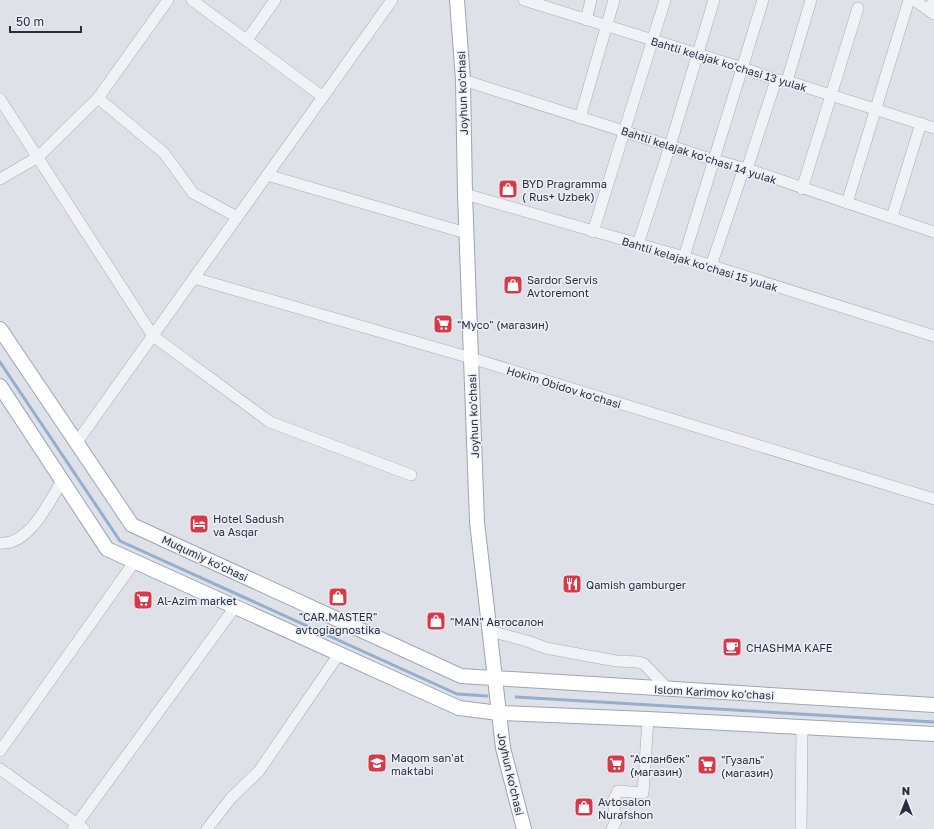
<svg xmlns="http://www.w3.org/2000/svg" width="934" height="829" font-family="'Golos Text',sans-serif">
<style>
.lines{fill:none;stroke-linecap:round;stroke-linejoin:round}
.stream{stroke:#96adcb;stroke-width:3}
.minor-casing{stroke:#a7abb6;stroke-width:12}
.major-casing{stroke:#9ca5b5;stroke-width:16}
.minor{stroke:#f1f2f6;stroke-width:11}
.major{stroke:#fff;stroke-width:14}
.labels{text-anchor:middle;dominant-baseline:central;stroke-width:3;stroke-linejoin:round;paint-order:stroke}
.street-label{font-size:11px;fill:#262e40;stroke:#edf0f6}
.poi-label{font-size:11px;fill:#262e40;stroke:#edf0f6;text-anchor:start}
</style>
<rect width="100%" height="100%" fill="#dee1e8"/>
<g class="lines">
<g class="stream">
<polyline points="0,362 120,541 457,694 487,696"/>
<polyline points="516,697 934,722"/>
</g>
<g class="minor-casing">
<g id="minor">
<polyline points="192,0 323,97"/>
<polyline points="524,0 743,68 776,80 787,81 934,128"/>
<polyline points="914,0 934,14"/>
<polyline points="929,10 934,0"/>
<polyline points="586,20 591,0"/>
<polyline points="247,40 275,0"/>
<polyline points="463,80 714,160 747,169 934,232"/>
<polyline points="787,81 811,0"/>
<polyline points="98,98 164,153 193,193 237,217"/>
<polyline points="0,99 153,336 270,422 411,475"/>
<polyline points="580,118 614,0"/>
<polyline points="747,169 776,80"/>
<polyline points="267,175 466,233"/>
<polyline points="0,179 38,157 98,98 168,0"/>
<polyline points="802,189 858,8"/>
<polyline points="465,194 684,257 934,336"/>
<polyline points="847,203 909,0"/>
<polyline points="892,217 921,123"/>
<polyline points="593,232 665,0"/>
<polyline points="638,244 670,146 714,0"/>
<polyline points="684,257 763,0"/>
<polyline points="711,266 744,168"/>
<polyline points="194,278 471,358 934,499"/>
<polyline points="77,442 392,0"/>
<path d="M0,543C29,546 49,502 62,481"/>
<polyline points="490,631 527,641 546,648 616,661 638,662 644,664 668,689"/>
<polyline points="0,751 135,561"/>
<polyline points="0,769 84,829"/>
<polyline points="73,829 235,607"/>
<polyline points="207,829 231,798 259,771 339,654"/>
<polyline points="612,829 616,821 613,801 618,791 643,793 648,719"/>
<polyline points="801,829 802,727"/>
</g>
</g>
<g class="major-casing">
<g id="major">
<polyline points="457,0 463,80 465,194 477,522 503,748 524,829"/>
<polyline points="0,329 132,525 461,676 934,705"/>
<polyline points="0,386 107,549 459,708 499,713 648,719 934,734"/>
</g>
</g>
<use href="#minor" class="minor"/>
<use href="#major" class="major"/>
</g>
<defs>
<g id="shop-square" transform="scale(1)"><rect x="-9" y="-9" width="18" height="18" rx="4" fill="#d73949" stroke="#edf0f6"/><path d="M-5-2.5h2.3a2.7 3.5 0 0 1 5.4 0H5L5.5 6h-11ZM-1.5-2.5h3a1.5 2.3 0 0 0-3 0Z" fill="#fff"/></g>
<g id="supermarket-square" transform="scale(1)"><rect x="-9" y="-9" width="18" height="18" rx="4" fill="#d73949" stroke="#edf0f6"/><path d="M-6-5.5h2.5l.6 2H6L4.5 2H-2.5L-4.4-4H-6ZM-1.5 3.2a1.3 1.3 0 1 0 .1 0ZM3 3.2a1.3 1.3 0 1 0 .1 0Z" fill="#fff"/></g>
<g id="hotel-square" transform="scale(1)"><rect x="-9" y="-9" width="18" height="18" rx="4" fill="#d73949" stroke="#edf0f6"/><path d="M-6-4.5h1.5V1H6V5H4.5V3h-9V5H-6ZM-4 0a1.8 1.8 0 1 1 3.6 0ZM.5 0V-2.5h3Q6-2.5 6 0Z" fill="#fff"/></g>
<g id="restaurant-square" transform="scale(1)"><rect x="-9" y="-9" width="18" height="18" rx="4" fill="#d73949" stroke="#edf0f6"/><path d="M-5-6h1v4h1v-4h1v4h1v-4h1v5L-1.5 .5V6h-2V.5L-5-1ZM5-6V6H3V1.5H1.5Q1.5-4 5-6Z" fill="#fff"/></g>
<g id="cafe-square" transform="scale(1)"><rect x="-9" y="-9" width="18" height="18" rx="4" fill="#d73949" stroke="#edf0f6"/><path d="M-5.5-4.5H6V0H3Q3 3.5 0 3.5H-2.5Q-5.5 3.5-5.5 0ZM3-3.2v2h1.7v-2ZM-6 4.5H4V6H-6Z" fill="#fff"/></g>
<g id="university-square" transform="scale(1)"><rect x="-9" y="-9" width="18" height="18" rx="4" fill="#d73949" stroke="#edf0f6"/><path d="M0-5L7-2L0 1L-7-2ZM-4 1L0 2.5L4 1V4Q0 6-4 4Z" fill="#fff"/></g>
</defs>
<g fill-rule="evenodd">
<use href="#shop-square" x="508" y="189"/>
<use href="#shop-square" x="513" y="285"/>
<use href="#supermarket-square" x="443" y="324"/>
<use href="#hotel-square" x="199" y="524"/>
<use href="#restaurant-square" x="572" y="584"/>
<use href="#shop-square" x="338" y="597"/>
<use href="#supermarket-square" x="143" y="600"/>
<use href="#shop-square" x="436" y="621"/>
<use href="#cafe-square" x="732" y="647"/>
<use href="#university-square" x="377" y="763"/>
<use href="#supermarket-square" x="616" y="764"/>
<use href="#supermarket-square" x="707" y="765"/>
<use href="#shop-square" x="584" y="807"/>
</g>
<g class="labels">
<g class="street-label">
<text transform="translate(729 64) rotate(17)">Bahtli kelajak ko'chasi 13 yulak</text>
<text transform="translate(462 93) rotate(-92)">Joyhun ko'chasi</text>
<text transform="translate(699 155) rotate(18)">Bahtli kelajak ko'chasi 14 yulak</text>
<text transform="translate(700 264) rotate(17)">Bahtli kelajak ko'chasi 15 yulak</text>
<text transform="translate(564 387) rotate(17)">Hokim Obidov ko'chasi</text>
<text transform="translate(473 416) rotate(-92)">Joyhun ko'chasi</text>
<text transform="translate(205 558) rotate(25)">Muqumiy ko'chasi</text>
<text transform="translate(714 692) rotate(3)">Islom Karimov ko'chasi</text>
<text transform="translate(511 774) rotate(77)">Joyhun ko'chasi</text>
</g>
<g class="poi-label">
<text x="522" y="183">BYD Pragramma<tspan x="522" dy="13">( Rus+ Uzbek)</tspan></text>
<text x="527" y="279">Sardor Servis<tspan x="527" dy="13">Avtoremont</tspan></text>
<text x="457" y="324">"Мусо" (магазин)</text>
<text x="213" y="518">Hotel Sadush<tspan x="213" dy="13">va Asqar</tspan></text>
<text x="586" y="584">Qamish gamburger</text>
<text x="157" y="600">Al-Azim market</text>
<text x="338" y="616" text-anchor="middle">"CAR.MASTER"<tspan x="338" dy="13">avtogiagnostika</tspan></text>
<text x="450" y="621">"MAN" Автосалон</text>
<text x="746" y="647">CHASHMA KAFE</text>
<text x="391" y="757">Maqom san'at<tspan x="391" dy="13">maktabi</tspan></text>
<text x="630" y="758">"Асланбек"<tspan x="630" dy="13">(магазин)</tspan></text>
<text x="721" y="759">"Гузаль"<tspan x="721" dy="13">(магазин)</tspan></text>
<text x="598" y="801">Avtosalon<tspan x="598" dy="13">Nurafshon</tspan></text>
</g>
</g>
<g transform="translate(906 801)" stroke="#edf0f6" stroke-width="3" paint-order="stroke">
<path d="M0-3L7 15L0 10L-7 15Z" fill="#262e40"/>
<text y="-6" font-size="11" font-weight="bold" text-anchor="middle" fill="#262e40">N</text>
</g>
<path d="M10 26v6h71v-6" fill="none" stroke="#262e40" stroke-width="2"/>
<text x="16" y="26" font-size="12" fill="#262e40" stroke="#edf0f6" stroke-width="3" paint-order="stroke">50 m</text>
</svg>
